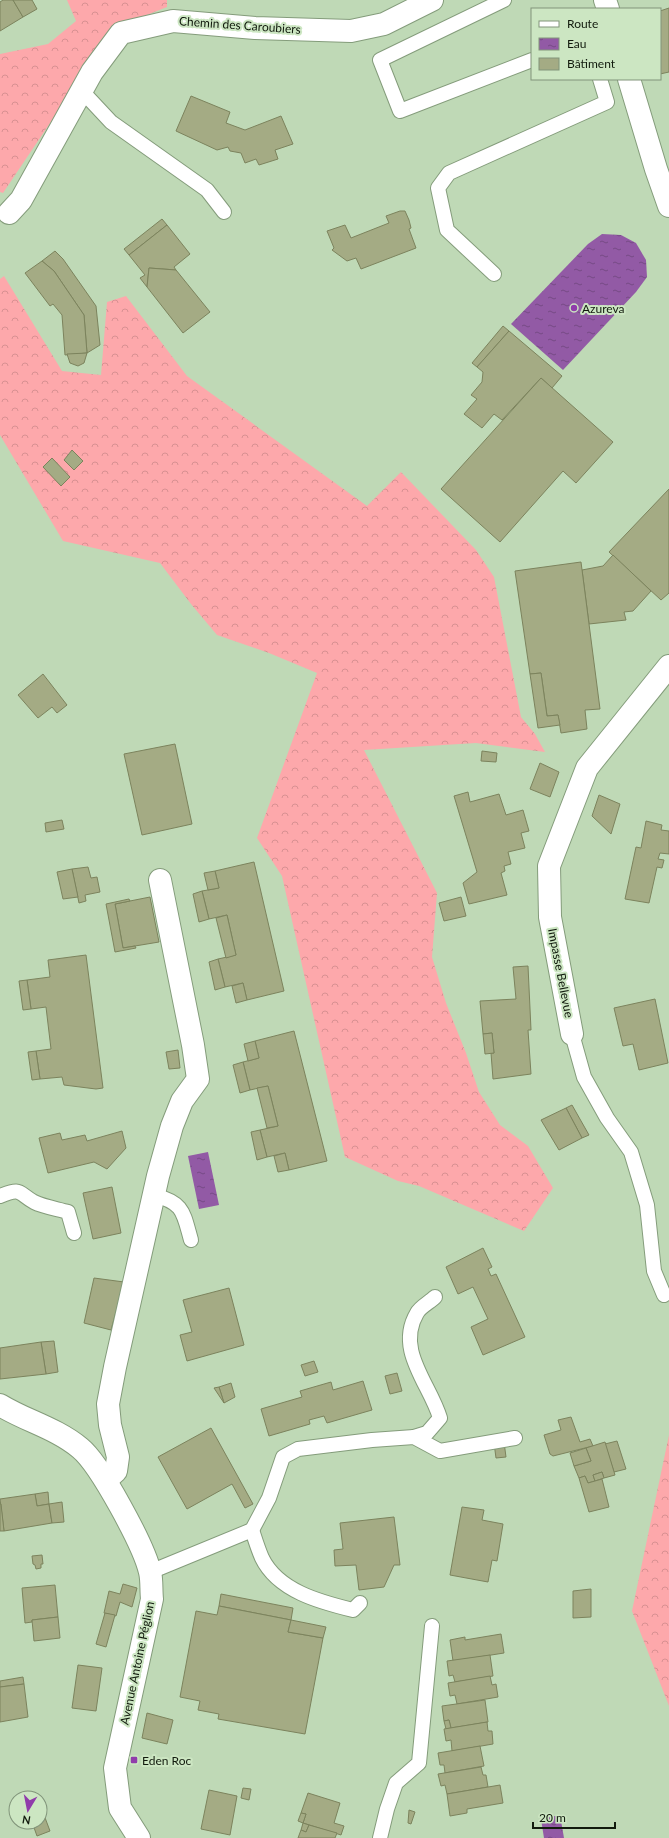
<svg xmlns="http://www.w3.org/2000/svg" width="669" height="1838" font-family="Lato,sans-serif">
<style>
.forest{fill:url(#forest-crowns)}
.water{fill:url(#water-ripples)}
.building{fill:#a4ab84;stroke:#7c835d}
.lines{fill:none;stroke-linecap:round;stroke-linejoin:round}
.service-casing{stroke:#849c7b;stroke-width:16}
.minor-casing{stroke:#849c7b;stroke-width:24}
.tertiary-casing{stroke:#849c7b;stroke-width:24}
.service{stroke:#fff;stroke-width:14}
.minor{stroke:#fff;stroke-width:22}
.tertiary{stroke:#fff;stroke-width:22}
.poi-dot{fill:#903cab;stroke:#cce6c2;stroke-width:1.5}
.labels{text-anchor:middle;dominant-baseline:central;stroke-width:4;stroke-linejoin:round;paint-order:stroke}
.street-label{font-size:12px;fill:#111a0d;stroke:#cce6c2}
.poi-label{font-size:12px;fill:#111a0d;stroke:#cce6c2;text-anchor:start}
</style>
<defs>
<pattern id="forest-crowns" width="20" height="18" patternUnits="userSpaceOnUse"><rect width="20" height="18" fill="#fda8ab"/><path d="M2 6a3 3 0 1 1 6 0M12 15a3 3 0 1 1 6 0" fill="none" stroke="#d89092"/></pattern>
<pattern id="water-ripples" width="26" height="14" patternUnits="userSpaceOnUse"><rect width="26" height="14" fill="#925aa5"/><path d="M2 4q2-2 4 0t4 0M15 11q2-2 4 0t4 0" fill="none" stroke="#764a85"/></pattern>
</defs>
<rect width="100%" height="100%" fill="#bfd9b6"/>
<g class="forest">
<polygon points="67,0 167,0 167,7 114,28 3,193 0,192 0,54 48,44 76,21"/>
<polygon points="4,276 62,371 101,375 107,302 126,296 187,376 367,506 401,472 476,550 494,577 521,717 535,734 545,752 476,743 364,750 437,893 432,957 446,1003 466,1053 479,1092 500,1125 528,1146 553,1188 524,1231 419,1186 398,1181 345,1157 282,876 257,838 317,673 269,653 217,635 191,604 160,563 63,541 0,435 0,279"/>
<polygon points="669,1435 669,1706 632,1611"/>
</g>
<g class="water">
<polygon points="602,234 621,235 636,243 646,260 647,277 636,292 563,370 511,324 588,244"/>
<polygon points="208,1152 219,1205 199,1209 188,1156"/>
<polygon points="560,1815 564,1838 544,1838 541,1819"/>
</g>
<g class="building">
<polygon points="3,0 13,0 23,17 0,31 0,2"/>
<polygon points="13,0 32,0 37,9 23,17"/>
<polygon points="669,8 669,72 660,74 660,11"/>
<polygon points="191,96 230,112 226,123 245,130 281,116 293,144 275,150 278,159 259,165 256,159 245,163 241,153 230,151 228,147 217,150 176,131"/>
<polygon points="400,211 405,211 409,220 411,228 409,229 416,248 361,269 356,258 347,261 332,250 334,248 327,231 345,225 351,238 389,223 386,216"/>
<polygon points="162,219 167,225 129,255 124,249"/>
<polygon points="167,225 190,254 174,267 176,270 149,268 147,287 140,278 145,275 129,255"/>
<polygon points="55,251 63,259 96,306 100,345 87,353 84,315 54,271 42,261"/>
<polygon points="42,261 54,271 84,315 87,353 65,355 62,315 53,304 50,306 25,273"/>
<polygon points="149,268 176,270 210,312 183,333 147,287"/>
<polygon points="503,326 509,331 477,367 472,363"/>
<polygon points="509,331 562,376 552,388 541,378 502,420 494,414 482,428 464,414 477,399 471,395 482,382 483,372 477,367"/>
<polygon points="87,353 84,363 78,366 70,363 67,354"/>
<polygon points="541,378 613,442 576,483 563,471 500,542 441,489"/>
<polygon points="72,450 83,461 74,470 64,460"/>
<polygon points="52,458 70,477 61,486 43,467"/>
<polygon points="669,489 669,593 661,600 609,552"/>
<polygon points="613,555 651,591 633,611 624,612 626,620 589,624 582,570 603,566"/>
<polygon points="581,562 600,709 585,710 587,729 561,733 558,715 547,716 541,673 530,674 515,571"/>
<polygon points="541,673 547,716 558,715 560,725 538,728 530,674"/>
<polygon points="43,674 67,705 57,713 52,707 38,718 18,695"/>
<polygon points="175,744 192,824 142,835 124,754"/>
<polygon points="482,751 497,753 496,762 481,761"/>
<polygon points="540,763 559,772 550,797 530,789"/>
<polygon points="468,792 470,802 499,794 506,815 523,810 529,831 521,833 525,848 508,852 511,864 504,866 505,871 501,873 507,895 469,904 463,883 477,872 454,796"/>
<polygon points="599,795 620,804 611,834 592,816"/>
<polygon points="62,820 64,829 46,832 45,823"/>
<polygon points="646,821 662,825 661,830 669,831 669,854 660,853 658,859 664,860 662,868 657,867 649,903 625,899 636,847 641,848"/>
<polygon points="254,862 284,991 247,1000 243,983 225,987 218,959 236,955 227,915 209,919 202,891 219,888 215,871"/>
<polygon points="88,867 91,878 97,877 100,892 85,895 86,901 79,903 72,869"/>
<polygon points="72,869 78,897 63,899 57,872"/>
<polygon points="215,871 219,888 208,890 204,873"/>
<polygon points="202,891 209,919 199,922 193,894"/>
<polygon points="150,897 159,942 123,948 115,904"/>
<polygon points="461,897 466,916 444,921 439,903"/>
<polygon points="129,899 130,901 115,904 123,948 135,946 136,948 115,952 106,904"/>
<polygon points="227,915 236,955 226,958 216,918"/>
<polygon points="86,955 103,1088 96,1089 64,1085 62,1077 40,1079 36,1051 51,1049 46,1007 31,1009 27,980 50,977 48,960"/>
<polygon points="218,959 225,987 215,990 209,962"/>
<polygon points="528,966 531,1030 528,1030 531,1074 493,1079 491,1053 494,1053 492,1033 483,1034 480,1001 516,999 513,967"/>
<polygon points="27,980 31,1009 23,1010 19,981"/>
<polygon points="243,983 247,1000 236,1003 232,986"/>
<polygon points="655,999 668,1063 639,1070 633,1044 623,1046 614,1008"/>
<polygon points="294,1031 327,1161 289,1170 285,1153 267,1157 260,1130 278,1126 268,1086 250,1090 243,1062 259,1058 255,1041"/>
<polygon points="492,1033 494,1053 485,1054 483,1034"/>
<polygon points="255,1041 259,1058 248,1061 244,1044"/>
<polygon points="178,1050 180,1068 169,1069 166,1052"/>
<polygon points="36,1051 40,1079 32,1080 28,1052"/>
<polygon points="243,1062 250,1090 240,1093 233,1065"/>
<polygon points="268,1086 278,1126 267,1128 257,1088"/>
<polygon points="572,1105 589,1135 582,1138 566,1108"/>
<polygon points="566,1108 582,1138 559,1150 541,1120"/>
<polygon points="260,1130 267,1157 257,1160 251,1132"/>
<polygon points="122,1131 126,1148 107,1169 94,1162 48,1173 39,1138 60,1133 62,1140 85,1135 87,1141"/>
<polygon points="285,1153 289,1170 278,1172 274,1156"/>
<polygon points="112,1187 121,1233 93,1239 83,1193"/>
<polygon points="483,1248 492,1267 488,1269 491,1276 496,1274 525,1337 483,1355 471,1327 488,1319 473,1287 458,1294 446,1267"/>
<polygon points="94,1278 124,1282 111,1330 84,1323"/>
<polygon points="229,1288 244,1345 187,1361 180,1335 192,1332 183,1300"/>
<polygon points="54,1341 58,1372 46,1374 41,1342"/>
<polygon points="41,1342 46,1374 0,1379 0,1348"/>
<polygon points="314,1361 318,1372 305,1376 301,1365"/>
<polygon points="397,1373 402,1391 390,1394 385,1376"/>
<polygon points="363,1381 372,1410 327,1423 324,1416 309,1420 310,1424 269,1436 261,1409 302,1397 300,1391 331,1382 333,1390"/>
<polygon points="231,1383 235,1397 224,1403 219,1387"/>
<polygon points="219,1387 224,1403 214,1388"/>
<polygon points="571,1417 580,1442 590,1439 593,1446 553,1456 550,1454 544,1435 561,1430 558,1420"/>
<polygon points="211,1428 253,1504 245,1508 232,1484 187,1509 158,1457"/>
<polygon points="617,1441 626,1469 614,1472 605,1444"/>
<polygon points="504,1442 506,1457 496,1458 494,1443"/>
<polygon points="605,1442 615,1475 604,1478 602,1472 593,1475 595,1481 588,1483 585,1476 579,1478 574,1466 591,1461 586,1448"/>
<polygon points="586,1448 591,1461 574,1466 570,1453"/>
<polygon points="602,1472 604,1478 595,1481 593,1475"/>
<polygon points="585,1476 588,1483 602,1479 609,1507 589,1512 579,1478"/>
<polygon points="48,1492 49,1504 37,1506 35,1494"/>
<polygon points="35,1494 37,1506 49,1504 52,1523 4,1531 0,1499"/>
<polygon points="62,1502 64,1522 52,1523 49,1504"/>
<polygon points="1,1504 4,1531 0,1531 0,1504"/>
<polygon points="462,1507 484,1510 482,1520 503,1524 497,1561 492,1560 488,1582 450,1575"/>
<polygon points="394,1517 400,1565 394,1565 384,1587 359,1590 356,1565 335,1566 334,1550 343,1549 340,1523"/>
<polygon points="42,1555 43,1564 41,1564 41,1568 36,1569 35,1565 33,1564 32,1556"/>
<polygon points="123,1584 137,1588 132,1607 120,1602 116,1616 104,1613 109,1591 120,1594"/>
<polygon points="55,1585 58,1617 32,1620 32,1622 25,1623 22,1588"/>
<polygon points="591,1589 591,1617 573,1618 573,1591"/>
<polygon points="221,1594 293,1608 291,1620 219,1606"/>
<polygon points="219,1606 291,1620 288,1632 323,1638 305,1734 218,1719 219,1714 198,1710 200,1701 180,1697 196,1611 217,1615"/>
<polygon points="105,1613 115,1615 106,1647 96,1644"/>
<polygon points="58,1617 60,1638 34,1641 32,1620"/>
<polygon points="291,1620 326,1627 323,1638 288,1632"/>
<polygon points="501,1634 504,1653 453,1661 450,1640 465,1637 465,1640"/>
<polygon points="490,1655 493,1676 455,1682 453,1675 449,1676 447,1661"/>
<polygon points="78,1665 102,1668 96,1711 72,1708"/>
<polygon points="490,1676 492,1685 496,1684 498,1697 457,1704 455,1695 450,1696 448,1683"/>
<polygon points="23,1677 24,1684 0,1687 0,1681"/>
<polygon points="24,1684 28,1717 0,1722 0,1687"/>
<polygon points="485,1700 488,1722 451,1728 449,1720 444,1721 442,1706"/>
<polygon points="147,1713 173,1720 167,1744 142,1738"/>
<polygon points="449,1720 451,1728 446,1729 444,1721"/>
<polygon points="487,1722 488,1731 492,1731 493,1744 452,1751 451,1740 446,1741 444,1729"/>
<polygon points="480,1746 484,1766 445,1773 444,1765 440,1765 438,1753"/>
<polygon points="481,1767 483,1775 486,1775 488,1787 447,1794 445,1785 441,1786 438,1774"/>
<polygon points="500,1785 503,1803 467,1809 467,1813 450,1816 447,1794"/>
<polygon points="243,1788 251,1789 249,1800 241,1798"/>
<polygon points="209,1790 237,1796 230,1835 201,1829"/>
<polygon points="308,1793 340,1803 334,1823 344,1826 341,1835 303,1823 306,1814 301,1813"/>
<polygon points="41,1807 50,1831 37,1836 32,1822 40,1822"/>
<polygon points="409,1810 415,1812 411,1824 408,1823"/>
<polygon points="301,1813 306,1814 303,1823 298,1821"/>
<polygon points="303,1823 309,1825 306,1832 301,1830"/>
<polygon points="309,1825 337,1833 335,1838 298,1838 301,1830 306,1832"/>
</g>
<g class="lines">
<g class="service-casing">
<g id="service">
<polyline points="504,0 380,60 400,111 532,60"/>
<polyline points="82,91 111,122 207,190 224,212"/>
<polyline points="494,274 447,230 438,188 449,173 607,102 600,79"/>
<polyline points="572,1034 584,1077 607,1118 631,1152 647,1205 654,1271 664,1295"/>
<path d="M154,1195C184,1203 183,1212 191,1240"/>
<path d="M0,1196C22,1187 18,1193 34,1202C44,1207 58,1209 68,1212L74,1233"/>
<path d="M414,1437L427,1433L440,1418C430,1384 395,1350 417,1313C420,1307 430,1302 435,1297"/>
<path d="M252,1530C255,1539 258,1549 262,1558C278,1591 320,1602 353,1610L360,1603"/>
<polyline points="150,1572 252,1530 269,1498 283,1457 298,1449 372,1440 414,1437 440,1451 515,1438"/>
<polyline points="380,1838 387,1809 396,1783 419,1763 432,1626"/>
</g>
</g>
<g class="minor-casing">
<g id="minor">
<polyline points="605,0 608,9"/>
<polyline points="629,79 656,169 669,206"/>
<polyline points="9,213 21,200 92,72 121,33 173,21 255,28 351,31 384,24 432,0"/>
<polyline points="572,1034 550,917 549,866 587,768 669,666"/>
<polyline points="106,1480 116,1471 118,1457 110,1425 108,1404 115,1367 158,1176 172,1126 182,1101 198,1079 193,1045 160,880"/>
</g>
</g>
<g class="tertiary-casing">
<path id="tertiary" d="M0,1405C26,1421 56,1428 80,1448C100,1464 144,1546 150,1572C152,1580 151,1590 152,1599L115,1768L120,1808L139,1838"/>
</g>
<use href="#service" class="service"/>
<use href="#minor" class="minor"/>
<use href="#tertiary" class="tertiary"/>
</g>
<g class="poi-dot">
<circle cx="574" cy="308" r="4"/>
<rect x="130" y="1756" width="8" height="8" rx="2"/>
</g>
<g class="labels">
<g class="street-label">
<text transform="translate(240 25) rotate(4)">Chemin des Caroubiers</text>
<text transform="translate(561 973) rotate(79)">Impasse Bellevue</text>
<text transform="translate(137 1663) rotate(-78)">Avenue Antoine Péglion</text>
</g>
<g class="poi-label">
<text x="582" y="308">Azureva</text>
<text x="142" y="1760">Eden Roc</text>
</g>
</g>
<rect x="531" y="8" width="130" height="72" fill="#cce6c2" stroke="#81947a"/>
<rect x="539" y="21" width="20" height="6" fill="#ffffff" stroke="#81947a"/>
<text x="567" y="28" font-size="12" fill="#111a0d">Route</text>
<rect x="539" y="38" width="20" height="12" fill="url(#water-ripples)" stroke="#81947a"/>
<text x="567" y="48" font-size="12" fill="#111a0d">Eau</text>
<rect x="539" y="58" width="20" height="12" fill="#a4ab84" stroke="#81947a"/>
<text x="567" y="68" font-size="12" fill="#111a0d">Bâtiment</text>
<g transform="translate(28 1810) rotate(190)"><circle r="19" fill="#cce6c2" stroke="#81947a"/>
<path d="M0-3L7 15L0 10L-7 15Z" fill="#903cab"/>
<text y="-6" font-size="11" font-weight="bold" text-anchor="middle" fill="#111a0d">N</text>
</g>
<path d="M533 1822v6h82v-6" fill="none" stroke="#111a0d" stroke-width="2"/>
<text x="539" y="1822" font-size="12" fill="#111a0d" stroke="#cce6c2" stroke-width="3" paint-order="stroke">20 m</text>
</svg>
